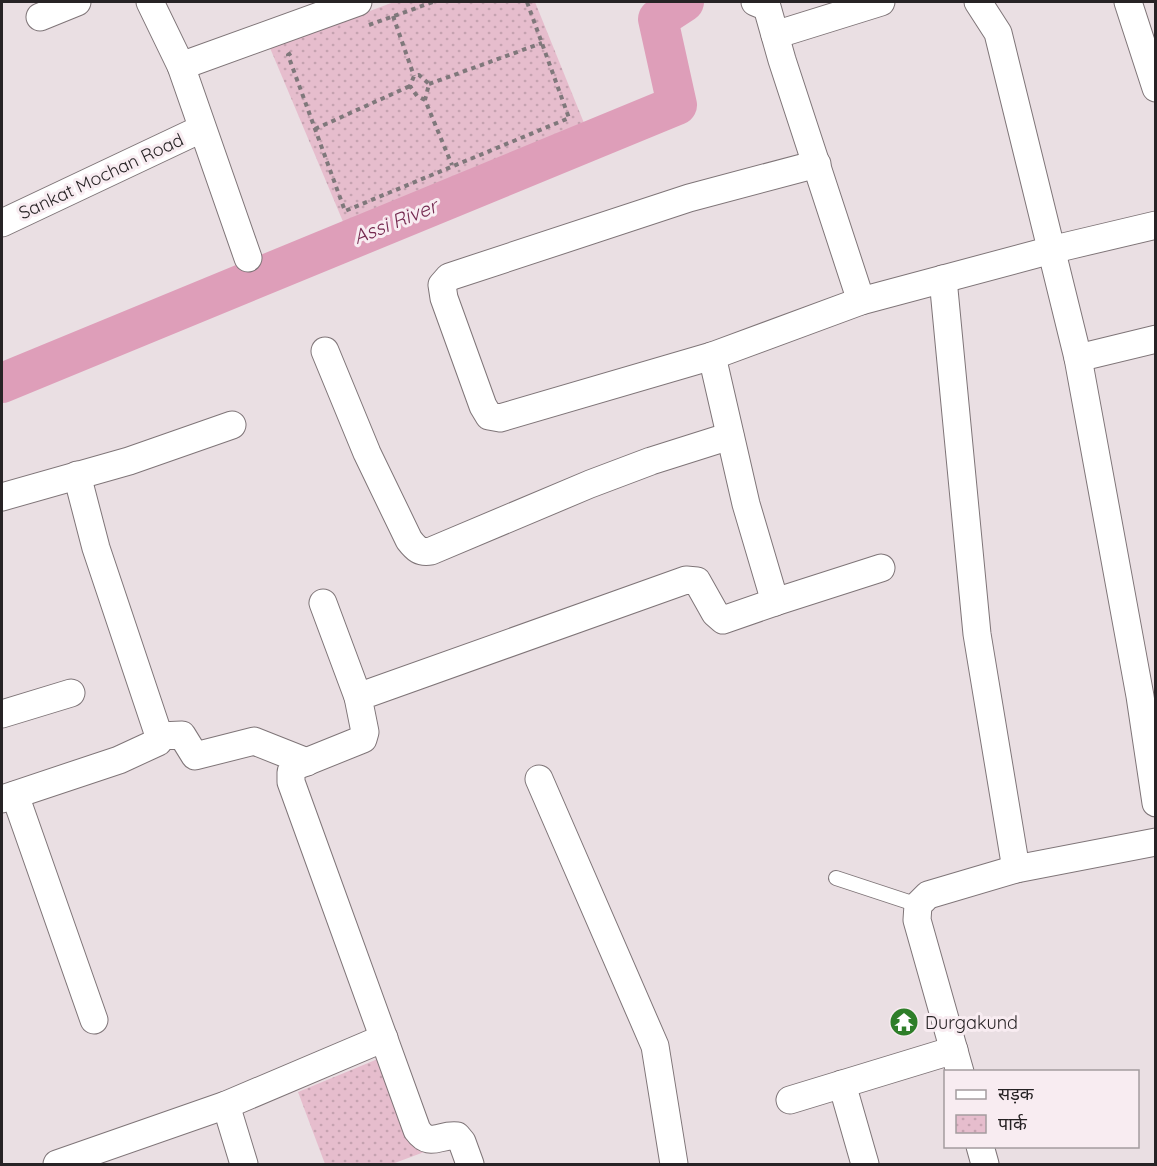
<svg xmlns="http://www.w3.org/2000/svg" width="1157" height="1166" font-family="Quicksand,'Noto Sans Devanagari',sans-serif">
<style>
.park{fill:url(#park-dots)}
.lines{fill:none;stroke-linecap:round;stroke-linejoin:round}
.river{stroke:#de9eb9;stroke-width:40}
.lane-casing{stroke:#7f7578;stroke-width:16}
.street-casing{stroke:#7f7578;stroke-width:29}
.path{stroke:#7f787b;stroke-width:4;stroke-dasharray:4.5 4.5;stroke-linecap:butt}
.lane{stroke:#fff;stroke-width:14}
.street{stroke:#fff;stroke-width:27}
.labels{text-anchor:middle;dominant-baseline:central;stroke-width:6;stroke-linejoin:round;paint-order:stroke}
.street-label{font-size:18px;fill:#272325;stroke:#f8ecf1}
.poi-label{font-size:18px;fill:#272325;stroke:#f8ecf1;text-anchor:start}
.water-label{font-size:20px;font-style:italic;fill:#752a50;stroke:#f8ecf1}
</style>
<defs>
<pattern id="park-dots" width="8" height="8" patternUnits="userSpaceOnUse" patternTransform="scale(1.5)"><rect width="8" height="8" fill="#e6bdcd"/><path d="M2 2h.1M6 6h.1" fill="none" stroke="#c5a2b0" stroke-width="1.8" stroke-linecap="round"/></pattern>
</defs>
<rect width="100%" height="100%" fill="#eadfe3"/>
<g class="park">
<polygon points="394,2 535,2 584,123 344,224 270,48"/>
<polygon points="385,1056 427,1151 392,1164 325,1164 298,1092"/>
</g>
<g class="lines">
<polyline class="river" points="2,383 677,105 658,19 684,2"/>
<g class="lane-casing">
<polyline id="lane" points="836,878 918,905"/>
</g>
<g class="street-casing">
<g id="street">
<polyline points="150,2 181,66 248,258"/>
<polyline points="755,2 767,7 782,60 861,301"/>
<polyline points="978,2 998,33 1078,358 1140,696 1156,803"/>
<polyline points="1128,2 1156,88"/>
<polyline points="40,17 77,2"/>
<polyline points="775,35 881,2"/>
<polyline points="181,66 358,2"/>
<polyline points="817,164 689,198 449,277 442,285 444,298 483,406 489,416 500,418 712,356 861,301 1059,248 1156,225"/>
<polyline points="2,223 201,129"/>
<polyline points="943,279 977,634 1016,869"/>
<path d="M325,351L367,453L409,540C416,549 420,553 431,551L590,484L651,461L730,436"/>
<polyline points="712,356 746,504 775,602 881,568"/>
<polyline points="1078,358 1156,339"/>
<polyline points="2,497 129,461 232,425"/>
<polyline points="323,603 358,697"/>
<polyline points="2,714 71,693"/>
<polyline points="159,736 182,735 195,756 254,741 307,762"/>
<polyline points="539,779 655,1046 674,1164"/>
<polyline points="15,795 94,1020"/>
<polyline points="2,799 119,760 158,742 159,736 96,548 77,475"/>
<polyline points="960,1072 917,920 918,905 928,895 1016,869 1156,842"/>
<polyline points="842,1084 865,1164"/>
<polyline points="790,1100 954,1050"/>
<polyline points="226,1105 244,1164"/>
<polyline points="980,1146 985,1164"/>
<polyline points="57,1164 226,1105 384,1038"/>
<path d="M470,1164L462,1142L457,1136C439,1134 430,1148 417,1130L291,782V772L296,766L363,739L365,732L358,697L686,580L697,581L715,613L723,620L775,602"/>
</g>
</g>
<g class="path">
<polyline points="393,16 414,76"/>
<polyline points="369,25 433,2"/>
<polyline points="291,53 288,55 345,211 569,118 527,2"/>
<polyline points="429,84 542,43"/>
<polyline points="425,100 417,96 410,86 414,76 419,75 429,84 425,100 452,165"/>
<polyline points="315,129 410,86"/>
</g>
<use href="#lane" class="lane"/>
<use href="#street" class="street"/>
</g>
<defs>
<g id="temple-disc" transform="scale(1.5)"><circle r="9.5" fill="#2e7e29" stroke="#f8ecf1"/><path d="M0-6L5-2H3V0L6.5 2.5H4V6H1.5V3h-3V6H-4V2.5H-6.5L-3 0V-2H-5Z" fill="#fff"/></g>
</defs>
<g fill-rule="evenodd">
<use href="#temple-disc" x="904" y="1022"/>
</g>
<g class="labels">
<g class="street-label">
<text transform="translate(101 176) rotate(-25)">Sankat Mochan Road</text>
</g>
<g class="poi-label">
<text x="925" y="1022">Durgakund</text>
</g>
<g class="water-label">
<text transform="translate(395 221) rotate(-22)">Assi River</text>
</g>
</g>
<rect width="1157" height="1166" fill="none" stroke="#272325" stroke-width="6"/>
<rect x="944" y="1070" width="195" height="78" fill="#f8ecf1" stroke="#a49c9f" stroke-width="1.5"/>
<rect x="956" y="1090" width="30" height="9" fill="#ffffff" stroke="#a49c9f" stroke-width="1.5"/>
<text x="998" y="1100" font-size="18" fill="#272325">सड़क</text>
<rect x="956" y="1115" width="30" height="18" fill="url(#park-dots)" stroke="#a49c9f" stroke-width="1.5"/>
<text x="998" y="1130" font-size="18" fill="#272325">पार्क</text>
</svg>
